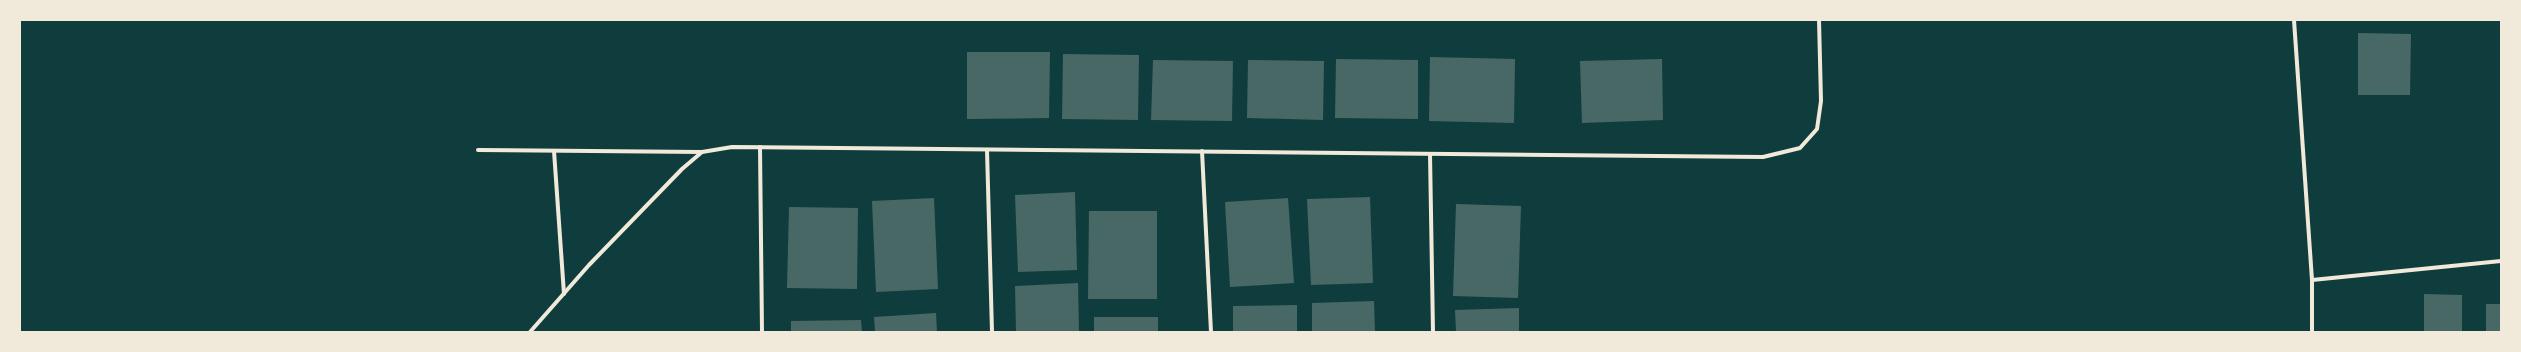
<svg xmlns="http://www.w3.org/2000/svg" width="2521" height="352" font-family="'Public Sans',sans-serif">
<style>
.building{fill:#486865}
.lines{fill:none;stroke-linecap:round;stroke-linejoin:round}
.minor{stroke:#f1e9da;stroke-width:4}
</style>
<rect width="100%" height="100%" fill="#0f3d3e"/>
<g class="building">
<polygon points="2358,33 2411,34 2410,95 2358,95"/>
<polygon points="967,52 1050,52 1049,118 967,119"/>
<polygon points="1063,54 1139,55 1138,120 1062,119"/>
<polygon points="1430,57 1515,59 1514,123 1429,121"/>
<polygon points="1336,59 1418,60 1418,119 1335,118"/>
<polygon points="1662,59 1663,120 1582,123 1580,61"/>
<polygon points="1153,60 1233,61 1232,121 1151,120"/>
<polygon points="1248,60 1324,61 1323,120 1247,118"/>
<polygon points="1075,192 1077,270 1018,272 1015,195"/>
<polygon points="1370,197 1373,283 1311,285 1307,199"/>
<polygon points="934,198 938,289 876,292 872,201"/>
<polygon points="1288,198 1294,283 1230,287 1225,202"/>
<polygon points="1456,204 1521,206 1518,298 1453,296"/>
<polygon points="789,207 858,208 857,289 787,288"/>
<polygon points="1089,211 1157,211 1157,299 1088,299"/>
<polygon points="1078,283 1079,332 1016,332 1015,286"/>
<polygon points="2424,294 2462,295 2462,332 2424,332"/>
<polygon points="1374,301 1375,332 1312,332 1312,303"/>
<rect x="2486" y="304" width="15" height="28"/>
<polygon points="1297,305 1297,332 1233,332 1233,306"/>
<polygon points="1519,308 1519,332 1456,332 1455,310"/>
<polygon points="936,313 937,332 875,332 874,317"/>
<rect x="1094" y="317" width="64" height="15"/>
<polygon points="861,320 862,332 791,332 791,321"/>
</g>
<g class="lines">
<g class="minor">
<polyline points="2294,20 2312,280 2312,332"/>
<polyline points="760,147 762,332"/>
<polyline points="478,150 702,152"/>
<polyline points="987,150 992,332"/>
<polyline points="554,151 564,294"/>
<polyline points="1202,151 1211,332"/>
<polyline points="1430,154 1433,332"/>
<polyline points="2312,280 2501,261"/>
<polyline points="530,332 589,265 682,169 702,152 732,147 1763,157 1800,148 1817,129 1821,101 1819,20"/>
</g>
</g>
<rect width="2521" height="352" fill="none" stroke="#f1e9da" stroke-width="42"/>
</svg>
